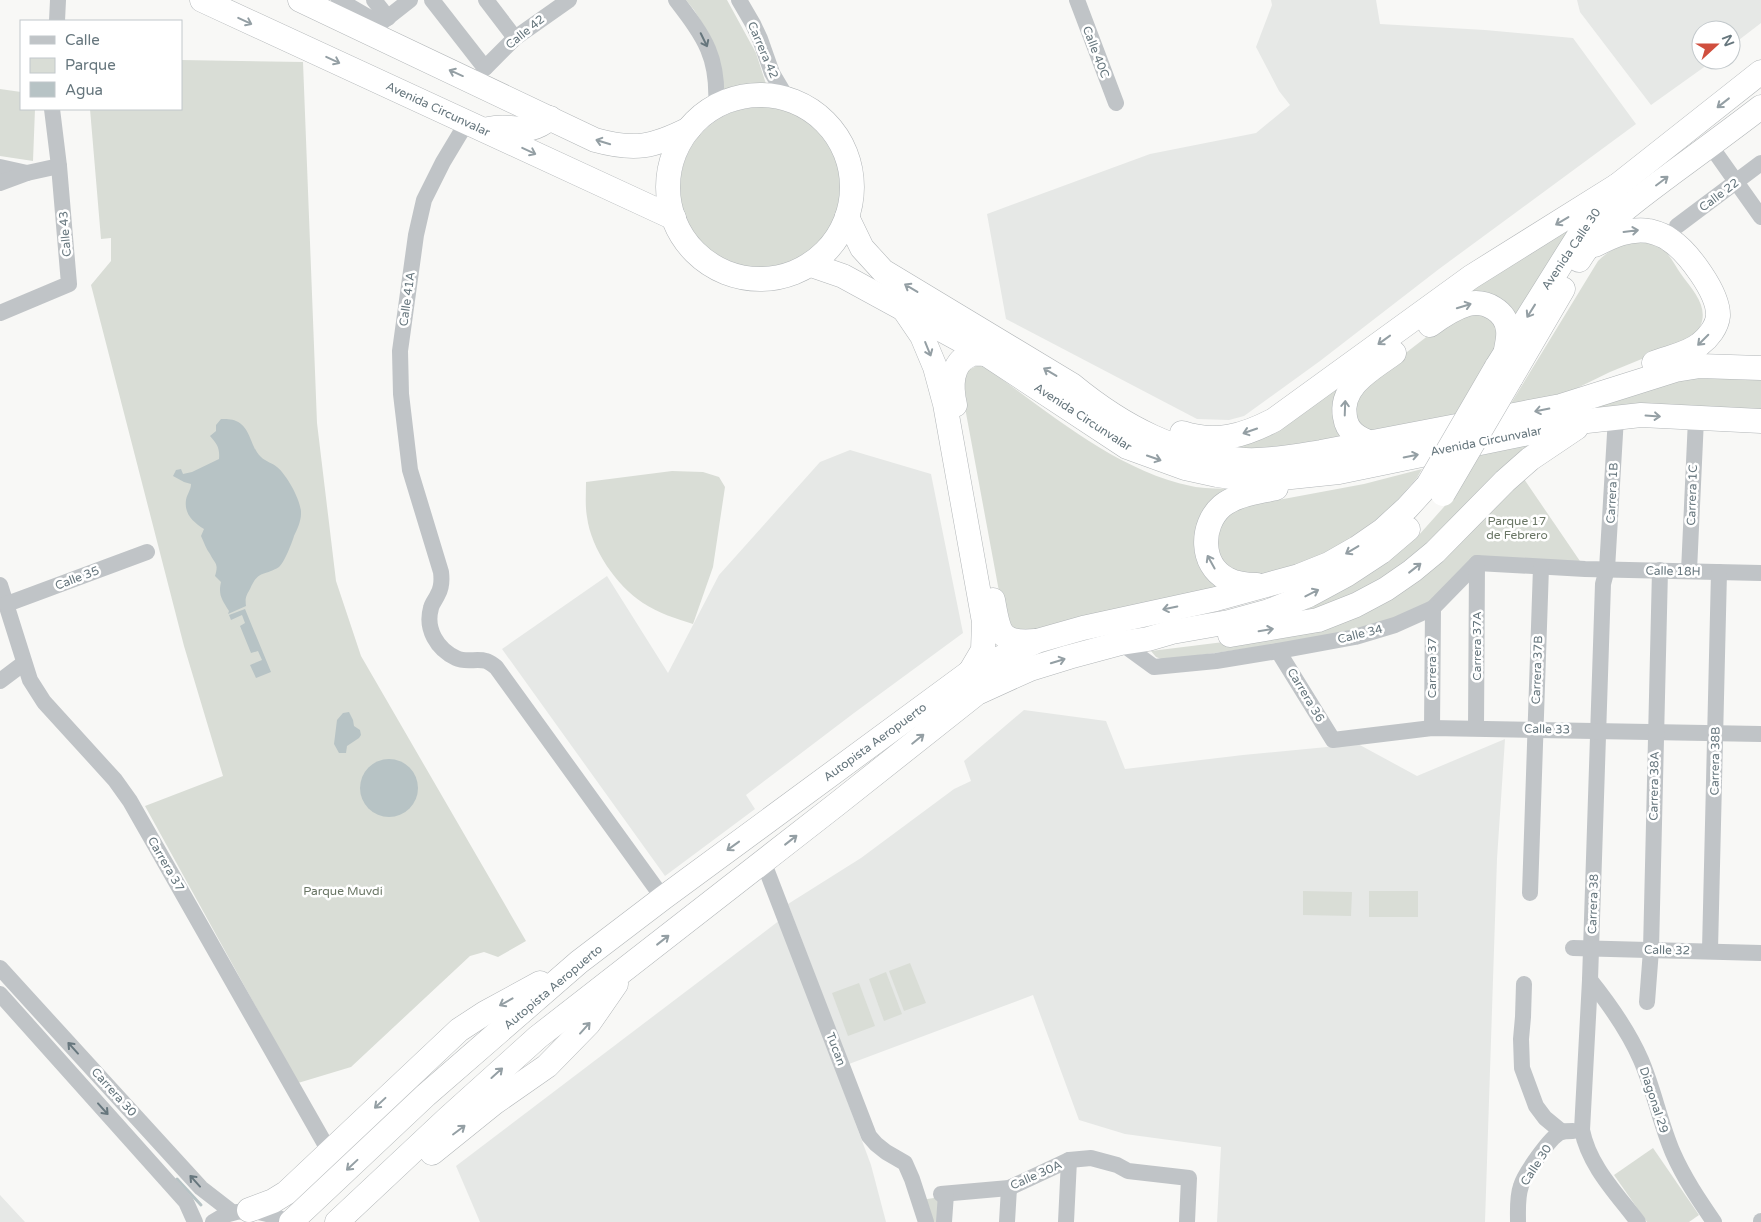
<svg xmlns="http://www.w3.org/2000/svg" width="1761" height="1222" font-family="'Varela Round',sans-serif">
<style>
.built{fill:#e6e8e6}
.green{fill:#d9ddd6}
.water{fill:#b7c3c5}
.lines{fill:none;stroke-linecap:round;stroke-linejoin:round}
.stream{stroke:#b7c3c5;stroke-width:3}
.highway-casing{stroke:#b2b6b8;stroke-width:25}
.minor{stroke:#c0c4c7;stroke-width:16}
.highway{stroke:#fff;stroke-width:24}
.highway-bridge-casing{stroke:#b2b6b8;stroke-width:25;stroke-linecap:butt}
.highway-bridge{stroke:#fff;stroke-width:24}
.oneway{stroke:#949fa4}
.oneway2{stroke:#66767d}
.labels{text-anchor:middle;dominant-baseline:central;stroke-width:5;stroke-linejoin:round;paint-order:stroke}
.street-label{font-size:12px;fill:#66767d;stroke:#fff}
.park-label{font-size:12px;fill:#6a7665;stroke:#fff}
</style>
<rect width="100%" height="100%" fill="#f8f8f6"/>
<g class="built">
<polygon points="1271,0 1376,0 1380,24 1485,30 1573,38 1636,124 1439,269 1320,361 1244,416 1229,420 1197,419 1006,319 987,214 1150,154 1256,133 1290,105 1279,91 1256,47 1272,5"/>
<polygon points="1577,0 1761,0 1761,23 1731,46 1731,30 1701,30 1701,60 1714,60 1651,105 1580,12"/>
<polygon points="850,450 931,474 963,633 854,713 746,795 755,809 665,876 502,649 607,576 668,673 719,575 820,462"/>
<polygon points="1024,710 1106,721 1125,769 1243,755 1358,744 1417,776 1505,739 1497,859 1485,1222 1217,1222 1221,1147 1125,1134 1079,1120 1033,995 849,1064 788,904 861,858 954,789 971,781 964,761"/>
<polygon points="780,920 871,1165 886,1222 480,1222 456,1166"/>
<polygon points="0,1195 12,1208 25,1222 0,1222"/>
</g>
<g class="green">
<polygon points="686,0 727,0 756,53 767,87 745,88 722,94 710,36 694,10"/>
<polygon points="181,60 303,62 317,423 336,581 361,656 526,941 498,957 484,952 470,956 351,1067 298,1083 145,806 223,776 184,646 91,285 111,261 111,238 101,239 90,109 181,109"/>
<polygon points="0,89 21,92 21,109 35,109 33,161 0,156"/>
<circle cx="761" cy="188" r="81"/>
<polygon points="1583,216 1514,330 1455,297"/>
<path d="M1644,242C1650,244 1660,246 1665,251C1671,257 1676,267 1681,274C1697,296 1714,312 1693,338L1610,372L1567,393L1510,405L1598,261C1611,248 1625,243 1644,242Z"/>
<polygon points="1465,312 1491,315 1502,335 1454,418 1378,434 1357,427 1353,400 1359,389 1451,318"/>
<path d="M979,365L989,370C1050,413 1117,471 1191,486C1203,489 1217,488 1230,489L1202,513L1228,589L1032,634L1008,626L1003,613L961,386L966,371Z"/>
<polygon points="1685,376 1761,377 1761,414 1585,408"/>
<polygon points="1342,381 1353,439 1268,452 1218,446"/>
<polygon points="1540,441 1420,558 1317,615 1274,612 1396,553 1418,536 1451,499 1478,456"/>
<polygon points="1422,469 1417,478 1386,513 1335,549 1312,560 1265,576 1241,575 1223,563 1216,543 1219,524 1232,511 1251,505 1364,484"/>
<path d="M672,471L703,472L719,477L725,487L713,567L693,624C677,619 658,613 643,603C617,586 591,549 587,517C585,506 586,494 586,482Z"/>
<polygon points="1522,476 1584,567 1477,559 1423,610 1396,620 1309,640 1164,660 1156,657 1151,651 1240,640 1318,628"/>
<polygon points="1303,891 1352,892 1351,916 1303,915"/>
<rect x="1369" y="891" width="49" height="26"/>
<polygon points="910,963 926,1003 904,1011 889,971"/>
<polygon points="886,972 902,1014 884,1021 869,979"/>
<polygon points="859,983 875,1026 848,1036 832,993"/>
<polygon points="1653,1148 1699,1215 1689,1222 1647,1222 1614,1175"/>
<polygon points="940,1197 939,1222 928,1222 921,1200"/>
</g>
<g class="water">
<path d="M221,419C225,419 232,419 236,421C251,427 250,447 261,457C266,462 273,463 277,467C287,475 302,502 301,514C301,521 297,530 294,536C292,543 284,563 279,567C263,577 259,569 250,589C246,596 245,598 246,606L228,614L229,611C222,600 218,595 221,582L215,576C219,563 215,564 210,554C206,549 204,542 201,536L204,529C193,522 184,514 186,500C187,494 191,490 191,484L184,482L173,476L176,470L181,469L183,474L192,472L219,459C220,448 217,444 210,436L216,431V425Z"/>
<polygon points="245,609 271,672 256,678 250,665 262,660 258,651 251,653 240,626 245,623 242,615 231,620 229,615"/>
<polygon points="349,712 353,720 354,726 360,730 361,735 359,738 347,746 346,753 339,753 334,744 337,720 343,713"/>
<circle cx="389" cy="788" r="29"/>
</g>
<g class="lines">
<polyline class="stream" points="177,1179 201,1205"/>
<g class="highway-casing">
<g id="highway">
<polyline points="202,0 674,218"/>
<path d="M300,0L595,140C635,151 653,147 689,129"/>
<circle cx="760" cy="187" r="92"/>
<path d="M489,129C514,123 527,138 550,118"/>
<path d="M847,217L862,248L883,271L1072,385C1123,427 1178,456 1245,460C1270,461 1296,456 1321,452L1561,406L1675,370L1700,366L1761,368"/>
<path d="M1595,245C1612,236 1629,228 1649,231C1657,233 1664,235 1670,240C1688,252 1719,293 1718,316C1717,327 1708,338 1700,344C1688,354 1669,357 1654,363"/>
<path d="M1579,260C1601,224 1638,199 1671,174C1701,152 1731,130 1761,107"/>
<polyline points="811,265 843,276 986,354 1127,447 1185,468 1217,475 1252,480 1272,479 1339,472 1587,421 1641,415 1761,421"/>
<polyline points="905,311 922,336 935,367 945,404 984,622 983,650 970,672"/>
<path d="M1430,325C1442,316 1454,308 1468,304C1486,300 1506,311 1508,330C1509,337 1507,343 1506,350"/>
<polyline points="1496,368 1593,213 1618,185 1761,72"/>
<polyline points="1511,378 1563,289"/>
<path d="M955,405C951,388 950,363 970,355C974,353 981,354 986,354"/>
<path d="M1182,433C1216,444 1243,436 1274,420L1471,277L1618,185"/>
<path d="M1371,443C1358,438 1347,432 1345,417C1339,386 1372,369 1394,353"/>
<path d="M1257,585C1247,585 1236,584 1227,579C1200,565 1200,525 1222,506C1237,494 1259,492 1276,488"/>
<path d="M993,600C999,632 998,644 1036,641"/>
<polyline points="1230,635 1318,620 1356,605 1386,589 1412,571 1435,552 1505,481 1530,459 1576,428"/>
<polyline points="432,1153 494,1103 547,1066 589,1023 616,984"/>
<polyline points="249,1210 273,1201 286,1193 459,1030 485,1013 540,983"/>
<polyline points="291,1222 426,1095 579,962 663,898 970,672 1037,641 1083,628 1216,599 1299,576 1329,564 1357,548 1383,530 1407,508 1428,485"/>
<polyline points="337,1222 448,1118 538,1037 837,804 977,693 1030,669 1069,657 1121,643 1148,639 1172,632 1229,622 1269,611 1309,595 1346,575 1381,552 1408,529"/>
</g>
</g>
<g class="minor">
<polyline points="339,0 380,24"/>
<polyline points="374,0 388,18"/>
<polyline points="432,0 485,68"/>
<polyline points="486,0 515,38"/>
<path d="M676,0C705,38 719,57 716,107"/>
<polyline points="739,0 753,24 760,39 772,73 788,100"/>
<polyline points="1077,0 1116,103"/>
<polyline points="57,21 58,0"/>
<polyline points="368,33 410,0"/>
<polyline points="485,68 515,38 569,0"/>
<path d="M467,122L443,162L424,200L416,235L400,351L401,394L410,470L441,572C442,580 442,587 438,594C436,599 432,603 431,608C425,629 437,649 456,658C466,663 477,658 486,661C490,662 493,665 496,667L663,898"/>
<polyline points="1710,145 1761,217"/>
<polyline points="0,167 27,173"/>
<polyline points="0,183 27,173 59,166"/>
<polyline points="1677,226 1761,163"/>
<polyline points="0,313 69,284 59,166 52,109"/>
<path d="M1616,417L1607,569L1603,584L1590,980L1582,1130C1589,1166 1617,1194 1638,1222"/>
<polyline points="1689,571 1696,419"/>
<polyline points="0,585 30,680 44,702 115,780 130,801 329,1151"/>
<polyline points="7,604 147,552"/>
<polyline points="1121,643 1154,667 1216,661 1278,651 1355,637 1395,625 1433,608 1477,563 1585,569 1761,573"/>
<polyline points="1278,651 1333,740 1432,728 1761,734"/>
<polyline points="0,681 24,663"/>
<polyline points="1432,728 1433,608"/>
<polyline points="1476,728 1477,563"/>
<polyline points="763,861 869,1136 876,1144 886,1152 905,1163 912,1179 926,1222"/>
<polyline points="1530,893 1541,567"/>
<polyline points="1573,948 1761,953"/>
<polyline points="1710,950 1719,572"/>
<polyline points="0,968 201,1188 232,1212"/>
<path d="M1590,980C1610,1005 1628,1030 1641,1060C1654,1090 1660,1123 1673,1153C1684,1178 1699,1200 1714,1222"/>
<polyline points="1524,984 1523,1017 1521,1039 1522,1068 1536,1106 1545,1118 1562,1132"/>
<polyline points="0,994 186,1202 195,1222"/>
<polyline points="1647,1002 1651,950 1660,570"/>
<polyline points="941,1194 1009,1188 1069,1160 1091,1158 1117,1165 1128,1171 1189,1178 1187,1222"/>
<path d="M213,1222C237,1205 263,1210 288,1222"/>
<polyline points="944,1222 946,1194"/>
<polyline points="1007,1222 1009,1188"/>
<polyline points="1066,1222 1069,1160"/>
<path d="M1518,1222C1518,1210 1517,1197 1521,1186C1524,1175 1550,1137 1561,1132C1564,1131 1569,1131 1573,1131"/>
<polyline points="1761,1222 1761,1221"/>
</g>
<use href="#highway" class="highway"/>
<g class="highway-bridge-casing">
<g id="highway-bridge">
<polyline points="1428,485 1496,368"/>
<polyline points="1443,494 1511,378"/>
</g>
</g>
<use href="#highway-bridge" class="highway-bridge"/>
</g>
<defs><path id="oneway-shaft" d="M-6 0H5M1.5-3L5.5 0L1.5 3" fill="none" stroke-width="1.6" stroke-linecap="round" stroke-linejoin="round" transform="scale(1.25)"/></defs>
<g class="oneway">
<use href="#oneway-shaft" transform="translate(245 21) rotate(25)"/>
<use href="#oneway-shaft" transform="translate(333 60) rotate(25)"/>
<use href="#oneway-shaft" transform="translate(456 73) rotate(-156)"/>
<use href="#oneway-shaft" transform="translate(1723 103) rotate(142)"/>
<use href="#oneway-shaft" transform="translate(603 142) rotate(-163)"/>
<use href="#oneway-shaft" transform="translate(529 151) rotate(25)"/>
<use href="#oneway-shaft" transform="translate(1662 181) rotate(-37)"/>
<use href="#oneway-shaft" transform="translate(1562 221) rotate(149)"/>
<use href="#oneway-shaft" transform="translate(1631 231) rotate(-7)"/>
<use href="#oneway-shaft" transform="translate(911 288) rotate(-149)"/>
<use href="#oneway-shaft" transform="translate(1464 306) rotate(-17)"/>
<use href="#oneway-shaft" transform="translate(1531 311) rotate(122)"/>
<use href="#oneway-shaft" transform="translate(1384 340) rotate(144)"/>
<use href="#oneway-shaft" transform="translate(1703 340) rotate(135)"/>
<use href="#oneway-shaft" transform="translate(928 349) rotate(68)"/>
<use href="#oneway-shaft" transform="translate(1050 372) rotate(-149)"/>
<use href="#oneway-shaft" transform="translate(1345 408) rotate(-88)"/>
<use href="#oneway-shaft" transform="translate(1542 410) rotate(169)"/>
<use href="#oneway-shaft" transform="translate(1653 416) rotate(4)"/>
<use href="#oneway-shaft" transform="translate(1250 431) rotate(161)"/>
<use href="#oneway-shaft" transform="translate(1411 456) rotate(-11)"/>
<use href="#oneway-shaft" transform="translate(1154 458) rotate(19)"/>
<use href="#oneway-shaft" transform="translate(1352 550) rotate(149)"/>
<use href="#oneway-shaft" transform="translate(1211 562) rotate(-119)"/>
<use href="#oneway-shaft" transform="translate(1415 568) rotate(-38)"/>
<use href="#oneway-shaft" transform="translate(1312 593) rotate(-27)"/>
<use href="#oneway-shaft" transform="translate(1170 608) rotate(168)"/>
<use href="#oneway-shaft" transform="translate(1266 630) rotate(-9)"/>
<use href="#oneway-shaft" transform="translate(1058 661) rotate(-17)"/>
<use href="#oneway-shaft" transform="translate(918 739) rotate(-39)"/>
<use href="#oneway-shaft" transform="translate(791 840) rotate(-38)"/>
<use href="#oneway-shaft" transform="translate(733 846) rotate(144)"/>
<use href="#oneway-shaft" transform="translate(663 940) rotate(-38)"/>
<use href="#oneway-shaft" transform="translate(506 1002) rotate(151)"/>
<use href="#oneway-shaft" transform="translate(585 1028) rotate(-48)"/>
<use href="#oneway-shaft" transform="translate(497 1073) rotate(-42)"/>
<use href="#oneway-shaft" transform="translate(380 1103) rotate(137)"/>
<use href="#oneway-shaft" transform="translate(459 1130) rotate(-37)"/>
<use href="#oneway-shaft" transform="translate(352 1165) rotate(137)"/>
</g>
<g class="oneway2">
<use href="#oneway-shaft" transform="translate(704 40) rotate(64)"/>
<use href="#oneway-shaft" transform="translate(73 1048) rotate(-132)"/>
<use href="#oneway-shaft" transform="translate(103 1109) rotate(48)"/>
<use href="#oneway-shaft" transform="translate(195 1181) rotate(-132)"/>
</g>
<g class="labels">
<g class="street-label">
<text transform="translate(525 32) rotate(-39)">Calle 42</text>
<text transform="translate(763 50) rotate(67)">Carrera 42</text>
<text transform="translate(1096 52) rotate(69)">Calle 40C</text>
<text transform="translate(438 109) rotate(25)">Avenida Circunvalar</text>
<text transform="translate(1719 195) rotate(-37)">Calle 22</text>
<text transform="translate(65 234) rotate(-95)">Calle 43</text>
<text transform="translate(1571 249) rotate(-56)">Avenida Calle 30</text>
<text transform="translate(407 299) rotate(-82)">Calle 41A</text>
<text transform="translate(1083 417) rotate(33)">Avenida Circunvalar</text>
<text transform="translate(1486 441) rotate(-11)">Avenida Circunvalar</text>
<text transform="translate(1612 493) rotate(-87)">Carrera 1B</text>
<text transform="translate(1692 495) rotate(-88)">Carrera 1C</text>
<text transform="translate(1673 571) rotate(1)">Calle 18H</text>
<text transform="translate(77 578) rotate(-21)">Calle 35</text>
<text transform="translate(1360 634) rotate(-14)">Calle 34</text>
<text transform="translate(1477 646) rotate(-90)">Carrera 37A</text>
<text transform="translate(1432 668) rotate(-90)">Carrera 37</text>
<text transform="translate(1537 670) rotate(-88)">Carrera 37B</text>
<text transform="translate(1306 695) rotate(59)">Carrera 36</text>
<text transform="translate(1547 729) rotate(1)">Calle 33</text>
<text transform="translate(875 742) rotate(-36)">Autopista Aeropuerto</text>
<text transform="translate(1715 761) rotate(-89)">Carrera 38B</text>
<text transform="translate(1654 786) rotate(-89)">Carrera 38A</text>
<text transform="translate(166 864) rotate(60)">Carrera 37</text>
<text transform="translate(1593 904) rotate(-88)">Carrera 38</text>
<text transform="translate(1667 950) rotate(1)">Calle 32</text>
<text transform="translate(553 987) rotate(-40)">Autopista Aeropuerto</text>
<text transform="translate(836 1049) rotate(69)">Tucan</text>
<text transform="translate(114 1092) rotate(48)">Carrera 30</text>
<text transform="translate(1654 1100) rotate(72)">Diagonal 29</text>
<text transform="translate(1536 1165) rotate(-57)">Calle 30</text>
<text transform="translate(1036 1175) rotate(-24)">Calle 30A</text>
</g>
<g class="park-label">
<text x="1517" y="521">Parque 17<tspan x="1517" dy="14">de Febrero</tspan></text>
<text x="343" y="891">Parque Muvdi</text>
</g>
</g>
<rect x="20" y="20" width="162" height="90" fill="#ffffff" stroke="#c2c8cb"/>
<rect x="30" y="36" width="25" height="8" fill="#c0c4c7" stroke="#c2c8cb"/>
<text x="65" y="45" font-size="15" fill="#66767d">Calle</text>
<rect x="30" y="58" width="25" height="15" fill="#d9ddd6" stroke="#c2c8cb"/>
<text x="65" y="70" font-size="15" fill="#66767d">Parque</text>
<rect x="30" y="82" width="25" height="15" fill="#b7c3c5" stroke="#c2c8cb"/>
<text x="65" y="95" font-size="15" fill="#66767d">Agua</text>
<g transform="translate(1716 45) rotate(69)"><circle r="24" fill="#ffffff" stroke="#c2c8cb"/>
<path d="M0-4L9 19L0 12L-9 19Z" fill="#d04f3e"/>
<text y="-8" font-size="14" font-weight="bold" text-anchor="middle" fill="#66767d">N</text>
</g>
</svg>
